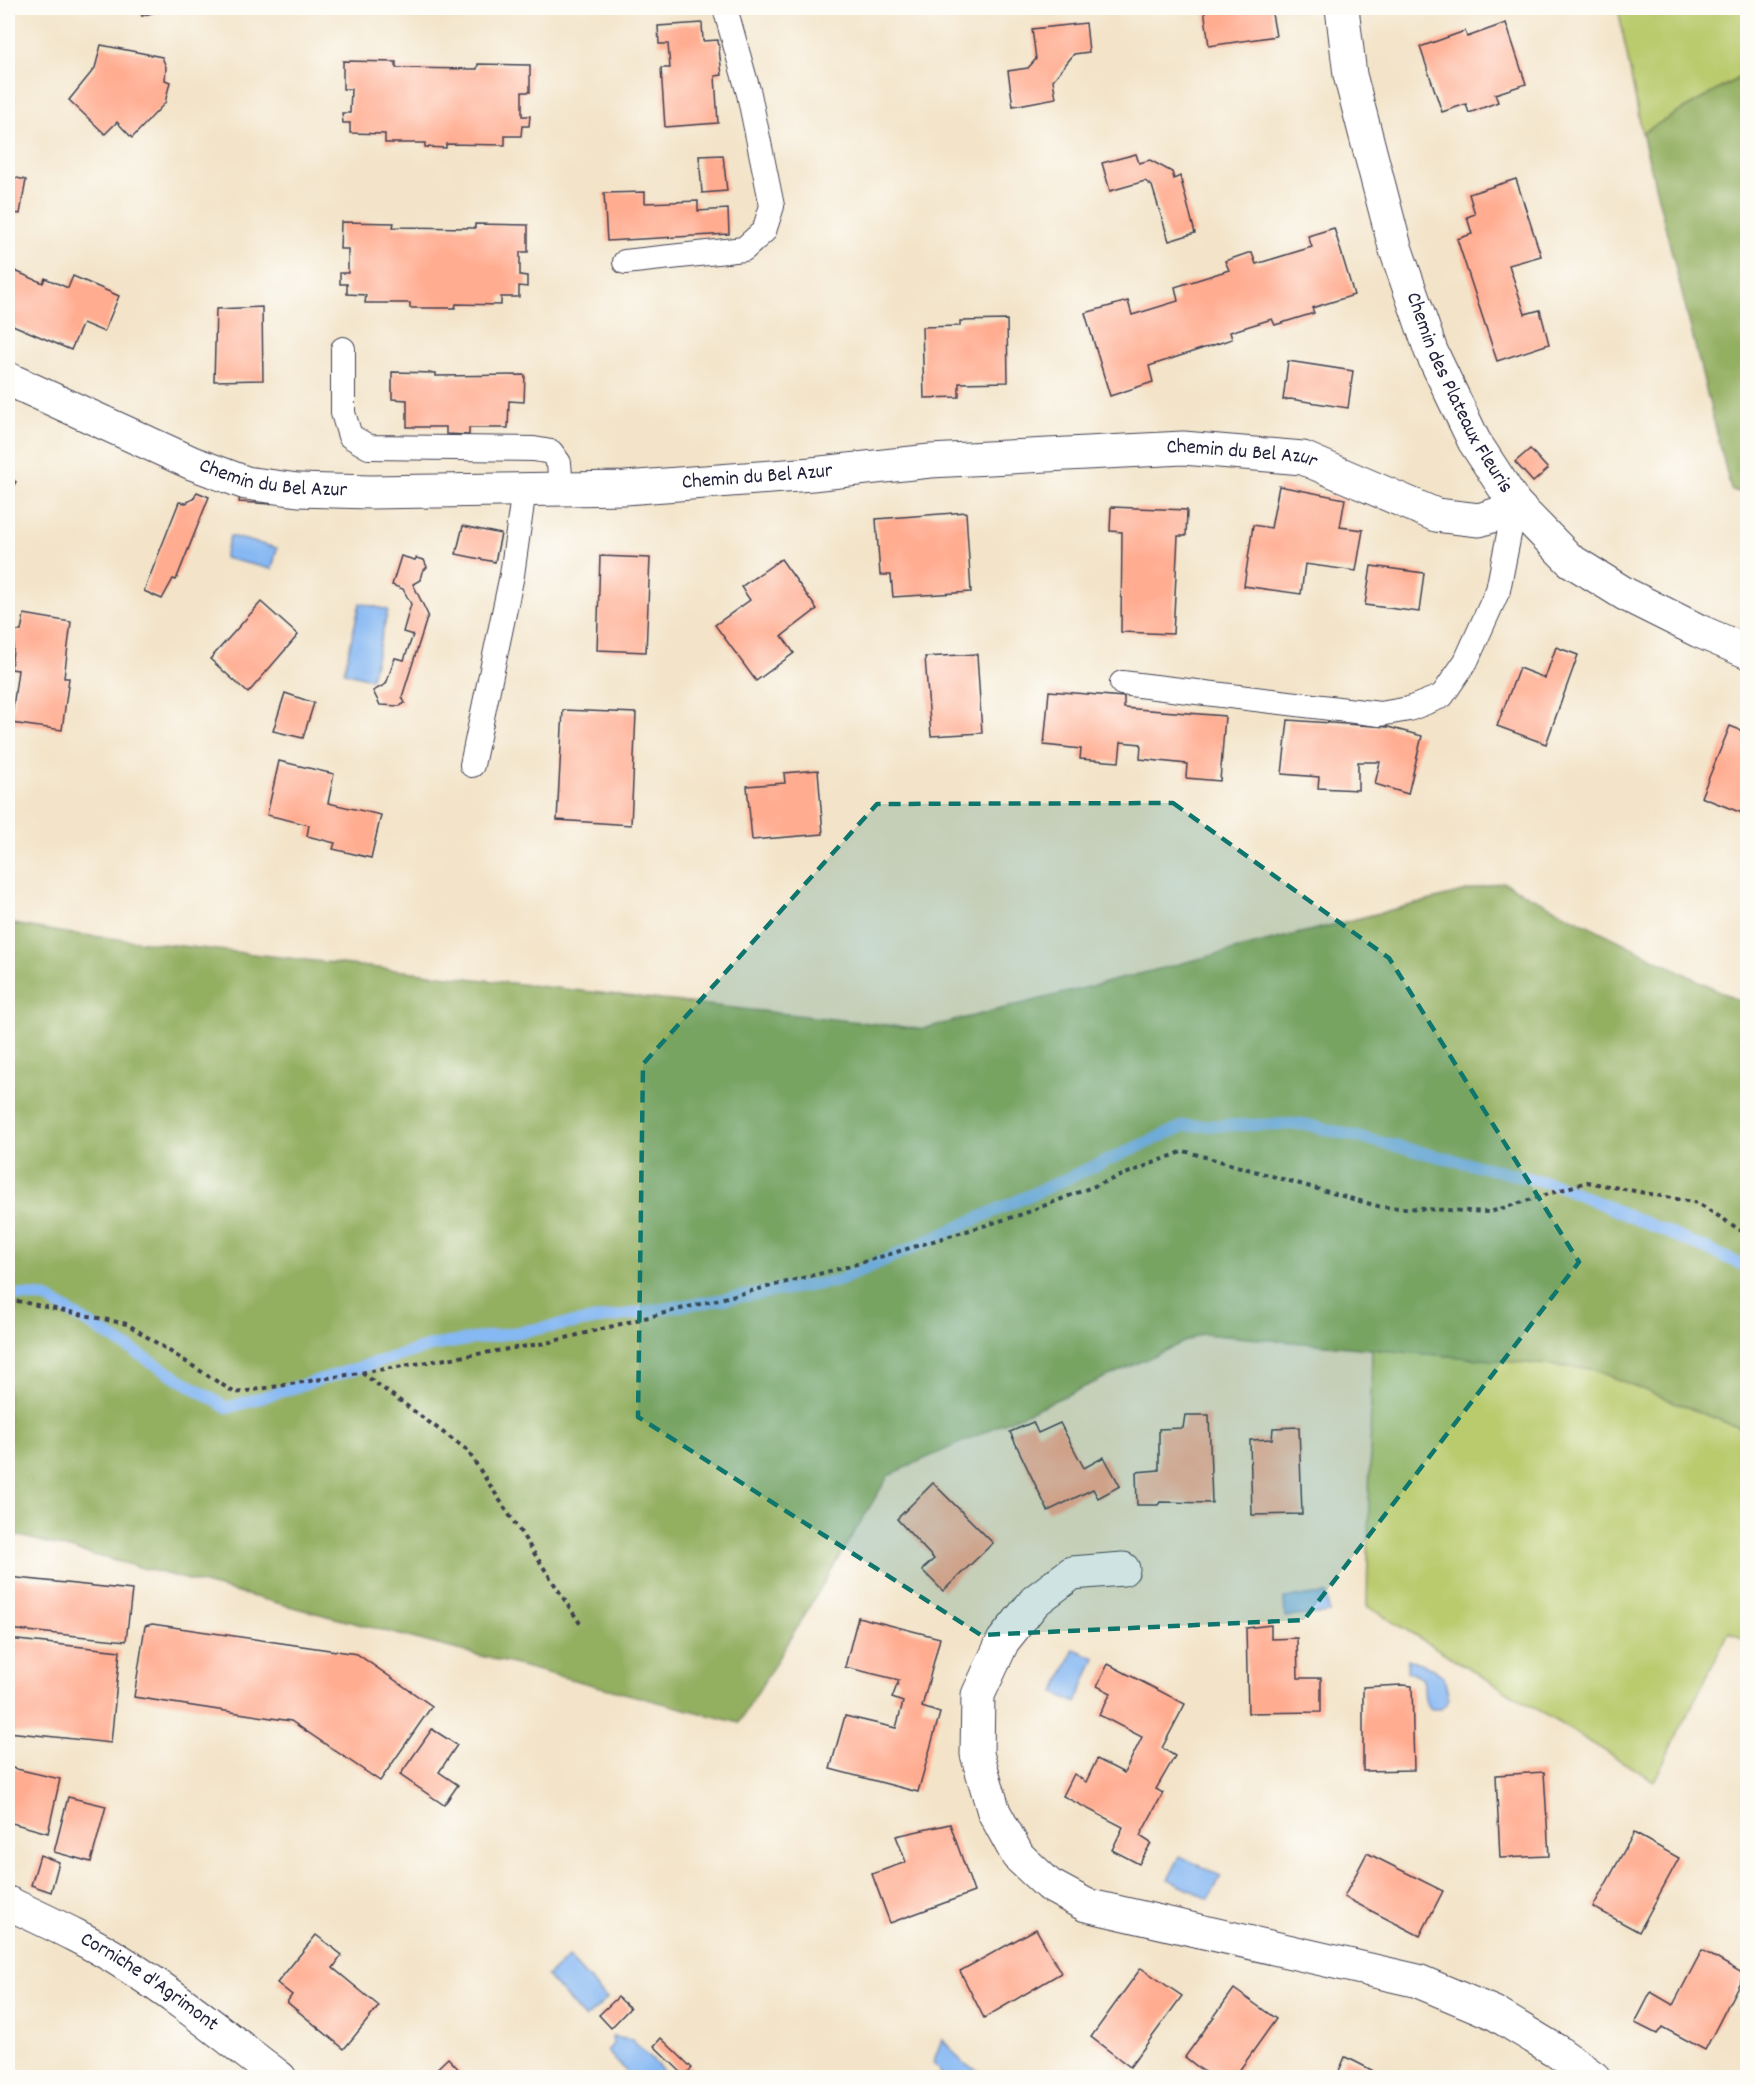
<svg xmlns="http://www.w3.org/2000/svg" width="1755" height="2085" font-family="Dekko,sans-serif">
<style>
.green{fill:#bacb6e;stroke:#6e7654;stroke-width:1.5}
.forest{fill:#93af61;stroke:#5a684e;stroke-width:1.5}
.water{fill:#86b8f3;stroke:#546d97;stroke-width:1.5}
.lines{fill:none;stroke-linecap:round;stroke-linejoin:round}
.stream{stroke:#86b8f3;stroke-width:12}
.building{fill:#ffac90}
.lane-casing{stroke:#413f50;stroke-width:26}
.street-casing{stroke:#413f50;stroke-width:35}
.path{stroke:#413f50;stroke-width:4;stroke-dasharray:4.5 4.5;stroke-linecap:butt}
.lane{stroke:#fff;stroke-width:24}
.street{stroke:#fff;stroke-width:33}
.marked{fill:#0f766e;fill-opacity:0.2;stroke:#0f766e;stroke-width:4.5;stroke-dasharray:12 8;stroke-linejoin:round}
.labels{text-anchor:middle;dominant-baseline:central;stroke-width:4.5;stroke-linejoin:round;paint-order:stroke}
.street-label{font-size:21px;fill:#22223b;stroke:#fdfcf7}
</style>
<rect width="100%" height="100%" fill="#fdfcf7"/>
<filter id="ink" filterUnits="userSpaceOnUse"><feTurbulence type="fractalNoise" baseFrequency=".0167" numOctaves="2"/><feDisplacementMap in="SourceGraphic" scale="12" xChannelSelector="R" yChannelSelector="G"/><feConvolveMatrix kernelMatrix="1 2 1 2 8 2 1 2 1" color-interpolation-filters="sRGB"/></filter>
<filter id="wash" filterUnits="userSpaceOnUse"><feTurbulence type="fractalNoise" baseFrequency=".008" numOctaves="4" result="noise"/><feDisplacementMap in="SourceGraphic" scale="24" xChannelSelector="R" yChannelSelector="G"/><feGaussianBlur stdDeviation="1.35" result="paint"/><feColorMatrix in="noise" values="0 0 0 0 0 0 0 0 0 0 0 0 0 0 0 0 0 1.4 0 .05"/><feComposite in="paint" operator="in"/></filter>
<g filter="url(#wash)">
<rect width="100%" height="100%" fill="#f3e4c9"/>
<g class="green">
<polygon points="1618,8 1747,8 1747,73 1642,133"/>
<polygon points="1372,1349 1592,1369 1747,1431 1747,1642 1729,1632 1654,1781 1367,1606"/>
</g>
<g class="forest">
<polygon points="1747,73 1747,494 1731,490 1642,133"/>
<polygon points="1502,882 1747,1005 1747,1431 1592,1369 1202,1334 889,1475 739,1723 8,1533 8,923 65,933 922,1029"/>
</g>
<g class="water">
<polygon points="230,536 277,548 272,569 224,558"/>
<polygon points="360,603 388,610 371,679 344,672"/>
<polygon points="1327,1594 1329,1613 1285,1617 1284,1598"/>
<polygon points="1074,1649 1095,1658 1076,1703 1055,1693"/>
<polygon points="1408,1659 1431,1667 1444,1677 1449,1700 1441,1709 1430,1709 1425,1700 1423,1679 1407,1671"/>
<polygon points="1180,1856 1221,1876 1209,1899 1168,1880"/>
<polygon points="568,1957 607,1999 585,2019 547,1976"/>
<polygon points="612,2037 632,2040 669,2077 631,2077 607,2051 613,2044"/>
<polygon points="942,2039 964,2064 981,2072 982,2077 944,2077 933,2063"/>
</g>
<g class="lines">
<polyline class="stream" points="8,1294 47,1298 227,1408 430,1346 838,1281 1184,1126 1304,1124 1557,1185 1748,1267"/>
</g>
<g id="blocks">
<g class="building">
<polygon points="139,8 167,8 142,16"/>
<polygon points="1204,8 1271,8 1276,36 1209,46"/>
<polygon points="702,23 703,41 718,40 722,75 715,76 718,123 665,127 661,68 670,68 668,44 659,44 658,26"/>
<polygon points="1086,23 1089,52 1074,54 1053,80 1056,98 1013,106 1008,71 1028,68 1036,59 1032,29"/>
<polygon points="1506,23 1526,84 1495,94 1498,102 1469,113 1466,104 1442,112 1420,47 1465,31 1467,37"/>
<polygon points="101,45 162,57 166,67 165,80 170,82 165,103 132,138 117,122 105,134 69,100 95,68"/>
<polygon points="343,61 396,62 396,68 477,69 478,64 530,65 530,92 522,92 522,116 530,116 529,126 522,126 521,136 505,136 505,145 446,144 446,148 425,147 425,143 385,143 385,134 350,133 350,123 343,123 342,113 350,113 351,89 343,89"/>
<polygon points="1136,154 1139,163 1150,160 1172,172 1174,179 1180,176 1195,233 1169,241 1152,186 1145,181 1110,191 1102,163"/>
<polygon points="723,155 727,191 702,193 699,156"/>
<polygon points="8,176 26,180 20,214 8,212"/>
<polygon points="1516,179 1541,256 1509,265 1525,314 1540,310 1549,344 1497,361 1457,239 1472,234 1467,217 1475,214 1469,194"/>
<polygon points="645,192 645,203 698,201 698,211 728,209 729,234 607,241 604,193"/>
<polygon points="341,222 394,223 393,227 475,228 475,224 528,225 528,252 520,252 520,275 527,276 527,287 519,286 519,297 501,297 501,305 456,304 455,308 410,308 410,303 365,303 366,295 347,294 347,284 340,284 340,273 348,273 348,249 340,249"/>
<polygon points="1334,228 1354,295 1312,308 1314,313 1275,325 1272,319 1230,332 1232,339 1149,366 1153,382 1110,396 1085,313 1128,301 1132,315 1178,301 1175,287 1229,270 1225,261 1248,253 1252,253 1256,264 1312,247 1308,236"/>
<polygon points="8,268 43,283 45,278 68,288 73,276 119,296 104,332 83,323 71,350 8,323"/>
<polygon points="262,307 263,380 214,381 216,309"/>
<polygon points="1007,320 1008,382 959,383 959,397 924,398 922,327 960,326 960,321"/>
<polygon points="1288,361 1353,371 1348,408 1290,399 1283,400"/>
<polygon points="392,372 436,373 436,376 525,375 524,402 509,401 508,428 469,428 469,435 446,434 446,427 407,427 407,400 392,399"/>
<polygon points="1530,449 1548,469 1533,482 1515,462"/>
<polygon points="8,476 16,482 8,494"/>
<polygon points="1279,486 1345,499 1340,527 1363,530 1356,571 1305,564 1301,594 1244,586 1253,525 1271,528"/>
<polygon points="197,492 209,497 176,580 173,579 162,599 144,591 179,502 186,503 193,499"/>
<polygon points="240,495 270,503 270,504 239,502"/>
<polygon points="1111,507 1187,510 1186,536 1178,536 1173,634 1121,632 1122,532 1110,531"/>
<polygon points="966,512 971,592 893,597 891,575 880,575 876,519"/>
<polygon points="463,526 501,534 495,562 456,554"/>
<polygon points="401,556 415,560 416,558 424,560 427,567 422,572 420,580 413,584 428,615 402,697 405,703 400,706 380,705 373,691 386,684 395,658 404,660 413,635 403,632 411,604 403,589 392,585"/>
<polygon points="600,556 650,558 646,652 597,650"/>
<polygon points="781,559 817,609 782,636 794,653 756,681 715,625 750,600 741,587"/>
<polygon points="1371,566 1424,573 1419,612 1365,605"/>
<polygon points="261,602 298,635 248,693 210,659"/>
<polygon points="24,614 71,622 64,678 69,678 62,730 11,723 18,670 11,669 15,631 21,631"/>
<polygon points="1556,647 1578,655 1546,744 1497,726 1519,668 1545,678"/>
<polygon points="977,654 982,733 931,736 925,657"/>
<polygon points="1049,691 1124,697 1124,708 1225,716 1220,781 1186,778 1187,764 1140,759 1141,744 1121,742 1119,762 1080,759 1081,749 1044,745"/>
<polygon points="285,693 314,703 303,738 273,731"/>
<polygon points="563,710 636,713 631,825 557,820"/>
<polygon points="1288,720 1388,727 1422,736 1408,794 1375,784 1380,762 1358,762 1358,790 1318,788 1319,777 1282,774"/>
<polygon points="1730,726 1748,733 1748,798 1742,813 1701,797"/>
<polygon points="279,761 334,774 328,803 381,815 371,858 333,849 335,843 307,836 309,825 267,815"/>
<polygon points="818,770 823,834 752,840 747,786 785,783 784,773"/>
<polygon points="1185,1415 1209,1415 1212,1503 1160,1502 1158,1505 1137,1505 1136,1472 1159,1470 1159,1429 1183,1428"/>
<polygon points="1033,1422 1038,1433 1060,1423 1084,1468 1104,1457 1120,1486 1098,1498 1093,1489 1048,1511 1010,1432"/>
<polygon points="1299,1427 1302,1514 1252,1515 1250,1440 1272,1439 1273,1428"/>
<polygon points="933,1483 993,1543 943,1591 923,1571 923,1569 934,1559 897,1519"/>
<polygon points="8,1577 132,1590 126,1641 8,1629"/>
<polygon points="858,1617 940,1638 922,1707 940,1713 918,1792 830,1769 845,1716 896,1728 903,1702 892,1698 899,1680 845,1667"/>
<polygon points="152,1624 357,1654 432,1706 380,1781 291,1721 134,1697 145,1626"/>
<polygon points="1271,1625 1271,1639 1297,1638 1298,1678 1321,1678 1321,1712 1248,1713 1246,1628"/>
<polygon points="8,1639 120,1651 111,1743 8,1732"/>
<polygon points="1108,1664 1185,1704 1162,1748 1175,1756 1156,1789 1163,1793 1140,1836 1151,1843 1139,1864 1112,1850 1123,1827 1063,1796 1074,1774 1086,1782 1097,1759 1124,1773 1142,1737 1099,1715 1111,1693 1097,1686"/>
<polygon points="1402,1685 1412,1686 1414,1770 1363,1771 1363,1687"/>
<polygon points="432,1729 457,1745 439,1772 458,1785 444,1805 400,1775"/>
<polygon points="8,1767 60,1779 48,1833 8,1822"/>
<polygon points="1544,1772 1549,1856 1500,1858 1496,1775"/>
<polygon points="68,1797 106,1806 91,1862 54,1852"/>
<polygon points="950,1824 974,1892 890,1923 872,1874 906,1862 896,1836"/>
<polygon points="1634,1833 1679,1858 1639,1932 1593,1907"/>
<polygon points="1367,1853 1443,1891 1420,1936 1344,1897"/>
<polygon points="40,1855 59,1862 51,1892 31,1885"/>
<polygon points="1036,1929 1061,1973 984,2018 960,1971"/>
<polygon points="316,1935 342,1955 333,1968 379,2006 344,2049 287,2002 292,1995 277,1983"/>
<polygon points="1702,1950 1744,1974 1705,2050 1662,2027 1657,2034 1635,2023 1651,1992 1673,2005"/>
<polygon points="1141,1968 1182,1996 1130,2067 1091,2037"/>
<polygon points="1234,1989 1276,2019 1234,2078 1212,2078 1185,2057"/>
<polygon points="618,1997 630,2008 611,2028 599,2015"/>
<polygon points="661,2038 692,2068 685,2076 654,2046"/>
<polygon points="1345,2057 1354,2061 1387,2078 1336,2078"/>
<polygon points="448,2058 467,2078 427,2078"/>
</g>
</g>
</g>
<g filter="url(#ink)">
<use href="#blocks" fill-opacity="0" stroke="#413f50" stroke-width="1.5"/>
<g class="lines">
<g class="lane-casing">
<g id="lane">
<polyline points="625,262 744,249 764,231 772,206 749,94 725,8"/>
<polyline points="343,349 343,413 350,436 369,447 534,449 551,452 559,463 561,489"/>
<polyline points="1122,683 1380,714 1409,709 1442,696 1466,661 1498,590 1515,504"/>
<polyline points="472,765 512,575 524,489"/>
</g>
</g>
<g class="street-casing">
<g id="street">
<path id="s1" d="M1342,8L1350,75L1395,247L1431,351L1474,441L1515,504L1570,560L1625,594L1699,631L1748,652"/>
<path id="s2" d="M8,379L192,463L246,483L298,490L370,492L625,488L812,474L930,461L1183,448L1303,458L1436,515L1479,520L1498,514L1515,504"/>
<polyline points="1123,1569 1072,1573 1035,1601 1003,1641 978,1695 977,1754 994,1812 1018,1856 1049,1885 1086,1905 1418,1981 1494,2013 1555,2050 1594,2078"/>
<path id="s3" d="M8,1903C48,1922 88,1940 125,1964C179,1998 229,2039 280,2078"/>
</g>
</g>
<g class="path">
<polyline points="8,1299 127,1324 235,1393 546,1343 850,1266 1023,1214 1184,1151 1381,1207 1490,1212 1587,1182 1698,1203 1748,1235"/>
<polyline points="362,1373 467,1450 581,1625"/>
</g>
<use href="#lane" class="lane"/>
<use href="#street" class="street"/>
</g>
</g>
<path class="marked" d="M1173,803L1389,958L1579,1262L1304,1620L981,1635L638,1417L643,1064L877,804Z"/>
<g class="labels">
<g class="street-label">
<text stroke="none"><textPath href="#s1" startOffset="405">Chemin des Plateaux Fleuris</textPath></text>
<text stroke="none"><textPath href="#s2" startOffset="1258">Chemin du Bel Azur</textPath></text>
<text stroke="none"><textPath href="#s2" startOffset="286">Chemin du Bel Azur</textPath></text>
<text stroke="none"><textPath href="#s2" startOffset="772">Chemin du Bel Azur</textPath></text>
<text stroke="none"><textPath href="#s3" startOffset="162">Corniche d'Agrimont</textPath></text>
</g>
</g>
<rect width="1755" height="2085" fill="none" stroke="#fdfcf7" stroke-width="30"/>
</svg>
